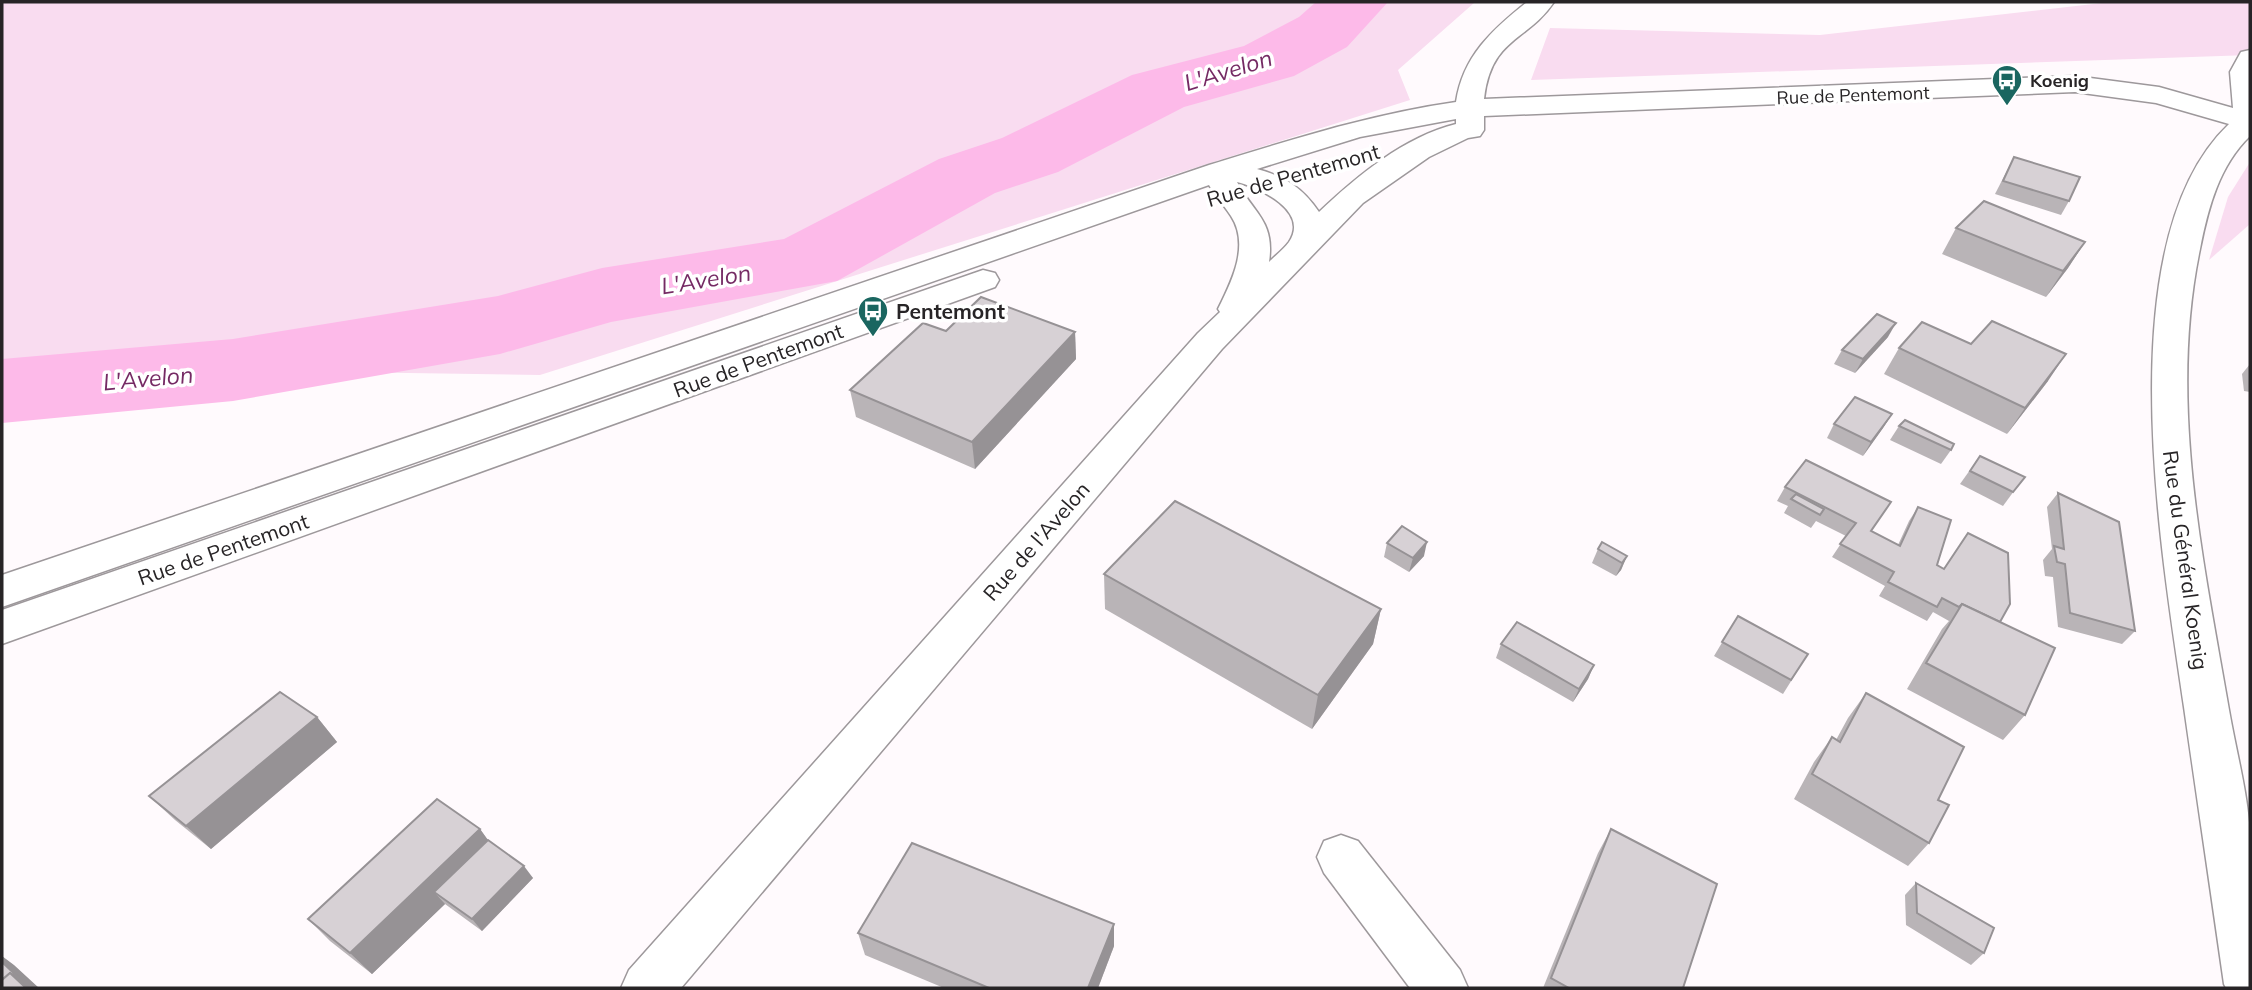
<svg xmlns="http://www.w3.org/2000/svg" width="2252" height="990" font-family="Mulish,sans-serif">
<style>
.green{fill:#f9dcf0}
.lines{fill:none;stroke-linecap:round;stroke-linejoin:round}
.river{fill:#fdbae9;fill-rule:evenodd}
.minor-casing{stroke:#9d989b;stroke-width:3}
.minor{fill:#fff;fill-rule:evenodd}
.wall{fill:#b9b4b7}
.shaded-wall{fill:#969295}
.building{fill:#d7d1d5;stroke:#969295;stroke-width:2}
.labels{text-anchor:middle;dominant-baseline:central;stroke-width:7;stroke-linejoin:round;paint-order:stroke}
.far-poi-label{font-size:18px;font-weight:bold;fill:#272426;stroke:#fff;text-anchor:start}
.far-street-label{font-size:18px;fill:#272426;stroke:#fff}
.street-label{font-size:21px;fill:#272426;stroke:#fff}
.poi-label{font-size:21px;font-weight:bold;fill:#272426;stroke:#fff;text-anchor:start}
.water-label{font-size:23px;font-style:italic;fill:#752a64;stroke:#fff}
</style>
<rect width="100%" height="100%" fill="#fffafd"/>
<g class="green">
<polygon points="2,2 1471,2 1474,3 1398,70 1410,100 540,375 2,367"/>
<polygon points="2111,2 2250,2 2250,55 1531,80 1550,28 1820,35"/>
<polygon points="2250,162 2250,224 2209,260 2228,197"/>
</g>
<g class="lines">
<polygon class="river" points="1316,2 1388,2 1347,47 1294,76 1184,107 1058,172 995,193 837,281 611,322 500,354 233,401 2,423 2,359 233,339 498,296 602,268 784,239 939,159 1002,138 1132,75 1244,46 1299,17"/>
<g class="minor-casing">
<g id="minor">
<path d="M1527,2H1554C1527,42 1491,37 1484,99L2075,76L2159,87L2233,108L2230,72L2241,52L2250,50V136C2219,166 2208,208 2200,249C2168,402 2203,559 2229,710C2236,751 2248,794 2250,835C2252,886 2250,938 2250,988H2226L2224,984C2211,892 2197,799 2184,707C2162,555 2106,241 2229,124L2156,103L2075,92L1484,116V130L1480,136L1468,138L1429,157L1363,203L1222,349L681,988H621L629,970L1198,333L1220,312L1218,309C1232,281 1250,245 1231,216C1224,205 1215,196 1209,185L2,607V575L1209,165C1291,140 1371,114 1456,102C1463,56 1492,30 1527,2ZM1456,119V124C1404,137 1357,176 1319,212C1303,188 1284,176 1257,169L1360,137ZM1237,182C1260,188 1310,211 1289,242C1284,249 1275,256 1269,262C1275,221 1254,214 1237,182Z"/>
<polygon points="983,270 995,273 999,280 995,287 2,644 2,610"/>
<polygon points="1341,835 1358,841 1460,970 1468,988 1410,988 1324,873 1317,857 1324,841"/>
</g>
</g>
<use href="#minor" class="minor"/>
</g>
<g class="wall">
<polygon points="2014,157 2069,201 2061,215 1995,194"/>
<polygon points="1956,228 2085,242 2068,268 2046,297 1942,254"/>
<polygon points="946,331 1075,332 1076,359 975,469 856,417 850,390"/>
<polygon points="1888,337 1855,373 1834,364 1842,350"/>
<polygon points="1899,348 2048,381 2007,434 1884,374"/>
<polygon points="2250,364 2250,392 2244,391 2242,374"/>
<polygon points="1892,414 1883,428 1863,456 1827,438 1834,424"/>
<polygon points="1899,426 1951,450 1941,464 1890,440"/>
<polygon points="1980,456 2014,491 2003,506 1960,484"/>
<polygon points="1785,487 1898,545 1909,521 1918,507 1937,565 1944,569 1968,533 2000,622 2025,715 2003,740 1907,689 1942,629 1949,621 1933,612 1927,621 1879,596 1885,586 1832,557 1846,536 1816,521 1811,528 1784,513 1788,506 1777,501"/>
<polygon points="2058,493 2135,631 2122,644 2058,627 2053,577 2045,576 2043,560 2052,549 2047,507"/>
<polygon points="1387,543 1424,556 1409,572 1384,557"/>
<polygon points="1598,549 1627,556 1621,570 1616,576 1592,563"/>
<polygon points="1104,574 1381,609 1373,644 1312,729 1105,609"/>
<polygon points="1738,616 1808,654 1783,694 1714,656"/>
<polygon points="1501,644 1594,665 1588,679 1573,702 1496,658"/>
<polygon points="1866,693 1938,800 1929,843 1908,866 1794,799 1814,762 1832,737 1836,740 1848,718"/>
<polygon points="317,717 337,742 211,849 175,820 149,796"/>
<polygon points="480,829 488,840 533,878 482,931 445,904 372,974 330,941 308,919"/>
<polygon points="1611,829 1683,988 1543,988 1598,853"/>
<polygon points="1916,883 1984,953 1971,965 1906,925 1905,895"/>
<polygon points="1114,924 1114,946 1098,988 944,988 865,955 858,933"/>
</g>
<g class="shaded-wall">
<polygon points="2085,242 2068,268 2046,297 2063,271"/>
<polygon points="1896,323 1888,337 1855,373 1863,359"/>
<polygon points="1075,332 1076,359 975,469 972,442"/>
<polygon points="2066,354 2048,381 2007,434 2025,408"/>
<polygon points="1892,414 1883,428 1863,456 1871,442"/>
<polygon points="1427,542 1424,556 1409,572 1413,558"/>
<polygon points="1627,556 1621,570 1616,576 1622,563"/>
<polygon points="1381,609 1373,644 1312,729 1318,695"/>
<polygon points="1594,665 1588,679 1573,702 1579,689"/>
<polygon points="317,717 337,742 211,849 186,826"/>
<polygon points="480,829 497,853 434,892 445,904 372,974 350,953"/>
<polygon points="524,866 533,878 482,931 472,919"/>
<polygon points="1114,924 1114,946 1098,988 1088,988"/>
<polygon points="2,956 14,965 39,988 13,988 10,973 2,962"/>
</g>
<g class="building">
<polygon points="2014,157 2080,177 2069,201 2003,181"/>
<polygon points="1984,201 2085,242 2063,271 1956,228"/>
<polygon points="981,297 1075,332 972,442 850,390 923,323 946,331"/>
<polygon points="1877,314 1896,323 1863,359 1842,350"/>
<polygon points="1992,321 2066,354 2025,408 1899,348 1922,322 1971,344"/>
<polygon points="1855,397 1892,414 1871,442 1834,424"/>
<polygon points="1905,420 1954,444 1951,450 1899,426"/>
<polygon points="1980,456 2025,477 2013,492 1970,471"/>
<polygon points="1806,460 1891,502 1871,531 1900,546 1918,507 1951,520 1937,565 1944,569 1968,533 2008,553 2010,604 2000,622 1962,604 1959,607 1942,598 1937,607 1888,582 1894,572 1840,544 1856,523 1785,487"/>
<polygon points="2058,493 2119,522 2135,631 2070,613 2065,564 2057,562 2054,546 2064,549"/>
<polygon points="1796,494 1824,509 1820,515 1791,499"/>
<polygon points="1175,501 1381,609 1318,695 1104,574"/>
<polygon points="1402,526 1427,542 1413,558 1387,543"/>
<polygon points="1602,542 1627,556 1622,563 1598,549"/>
<polygon points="1962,604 2055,648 2025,715 1926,663"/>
<polygon points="1738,616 1808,654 1791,680 1722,642"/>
<polygon points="1517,622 1594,665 1579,689 1501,644"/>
<polygon points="280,692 317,717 186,826 149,796"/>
<polygon points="1866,693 1964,747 1938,800 1949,805 1929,843 1812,774 1832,737 1840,742"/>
<polygon points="437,799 480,829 350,953 308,919"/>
<polygon points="1611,829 1717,884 1683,988 1569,988 1551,978"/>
<polygon points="488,840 524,866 472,919 434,892"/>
<polygon points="912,843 1114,924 1088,988 989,988 858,933"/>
<polygon points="1916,883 1994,928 1984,953 1917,913"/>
<polygon points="2,962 22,981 10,973 2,980"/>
<polygon points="10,973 26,988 2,988 2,980"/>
</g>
<defs>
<g id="bus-pin" transform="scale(1.575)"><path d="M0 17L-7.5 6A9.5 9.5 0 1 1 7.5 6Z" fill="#1a6660" stroke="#fff"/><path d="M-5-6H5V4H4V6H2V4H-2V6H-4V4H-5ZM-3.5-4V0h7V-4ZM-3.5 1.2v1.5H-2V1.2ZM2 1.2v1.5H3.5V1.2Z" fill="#fff"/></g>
</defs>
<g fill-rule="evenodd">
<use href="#bus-pin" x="2007" y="80"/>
<use href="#bus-pin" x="873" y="311"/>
</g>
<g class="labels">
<g class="far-poi-label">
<text x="2030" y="80">Koenig</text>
</g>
<g class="far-street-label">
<text transform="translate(1853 95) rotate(-2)">Rue de Pentemont</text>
</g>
<g class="street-label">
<text transform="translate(1293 175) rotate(-16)">Rue de Pentemont</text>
<text transform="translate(758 360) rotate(-20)">Rue de Pentemont</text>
<text transform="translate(1036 541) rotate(-49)">Rue de l'Avelon</text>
<text transform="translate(223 549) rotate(-19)">Rue de Pentemont</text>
<text transform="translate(2186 560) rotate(82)">Rue du Général Koenig</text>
</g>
<g class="poi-label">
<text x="896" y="311">Pentemont</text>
</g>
<g class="water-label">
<text transform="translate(1228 70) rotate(-17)">L'Avelon</text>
<text transform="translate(706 279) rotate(-9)">L'Avelon</text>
<text transform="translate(148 378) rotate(-5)">L'Avelon</text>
</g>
</g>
<rect width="2252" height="990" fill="none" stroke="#272426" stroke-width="7"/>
</svg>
